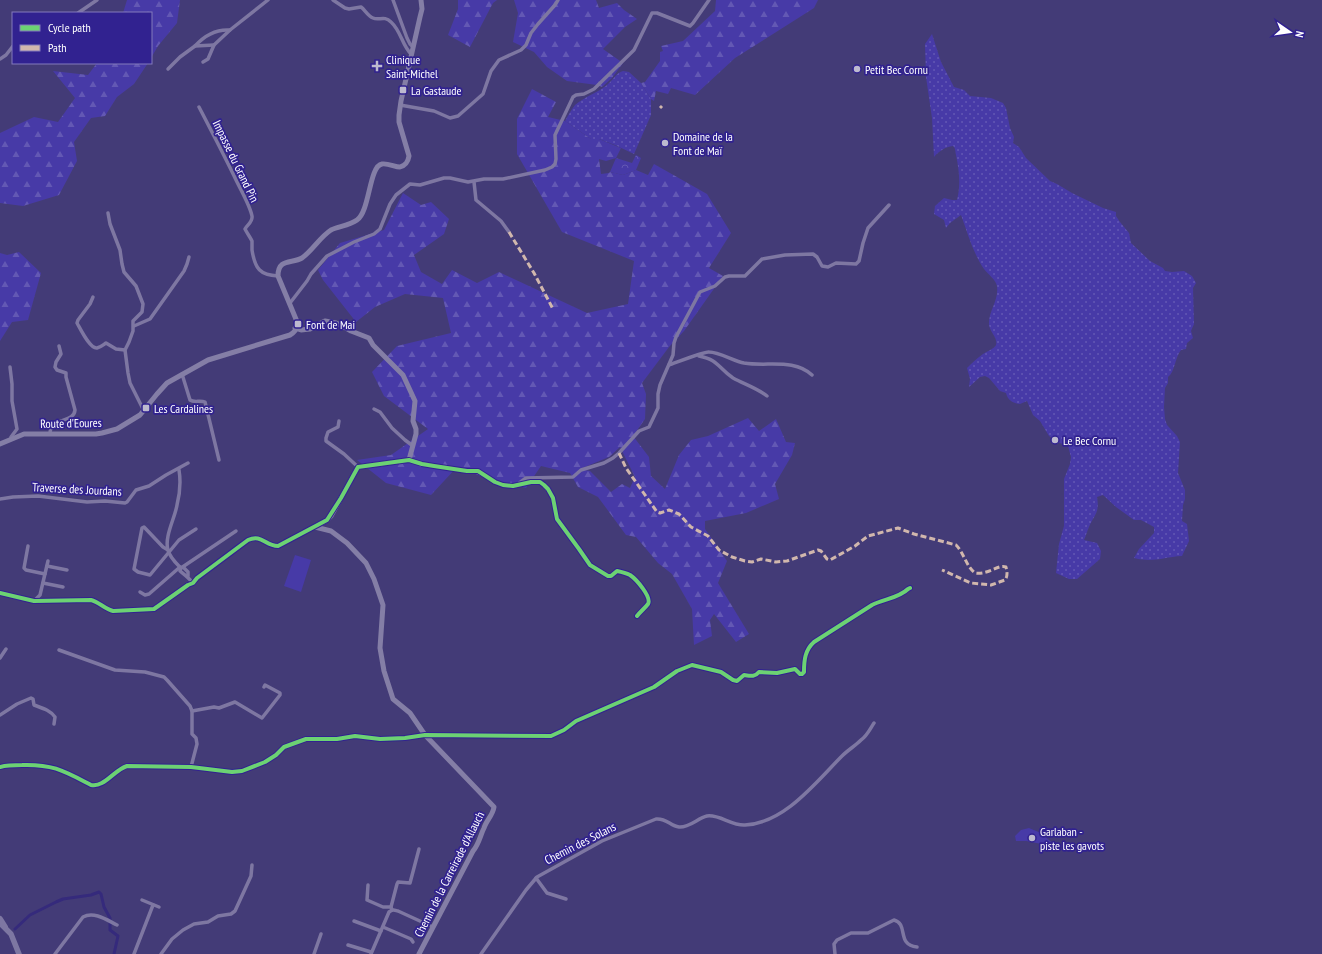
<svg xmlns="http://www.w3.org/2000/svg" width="1322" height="954" font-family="'PT Sans Narrow',sans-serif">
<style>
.grass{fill:url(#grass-dots)}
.forest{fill:url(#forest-firs);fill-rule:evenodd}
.park{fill:url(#park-crowns)}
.garden{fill:#473aa7}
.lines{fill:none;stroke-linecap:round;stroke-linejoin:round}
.canal{stroke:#352a7c;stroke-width:3}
.street{stroke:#7e77a2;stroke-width:3.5}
.secondary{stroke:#847ea6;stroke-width:5}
.primary{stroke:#7d77a2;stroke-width:5.5}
.highway{stroke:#7e77a2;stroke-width:6}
.quiet{stroke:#d1b7ad;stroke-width:3;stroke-dasharray:6 3;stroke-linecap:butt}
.cycleway-casing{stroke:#312290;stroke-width:6}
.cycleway{stroke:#6cd273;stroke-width:4}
.poi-dot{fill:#bdbacf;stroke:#312290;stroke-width:1.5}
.labels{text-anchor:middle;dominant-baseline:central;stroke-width:3.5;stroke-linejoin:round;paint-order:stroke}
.poi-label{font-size:12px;fill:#fff;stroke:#312290;text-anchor:start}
.street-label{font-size:12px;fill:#fff;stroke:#312290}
</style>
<defs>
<pattern id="grass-dots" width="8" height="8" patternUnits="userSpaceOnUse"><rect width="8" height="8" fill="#473aa7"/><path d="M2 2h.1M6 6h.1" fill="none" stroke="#6358b4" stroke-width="1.8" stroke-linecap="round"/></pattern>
<pattern id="forest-firs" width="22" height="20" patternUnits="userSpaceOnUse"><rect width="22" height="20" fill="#473aa7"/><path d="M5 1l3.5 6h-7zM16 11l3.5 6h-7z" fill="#6358b4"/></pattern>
<pattern id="park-crowns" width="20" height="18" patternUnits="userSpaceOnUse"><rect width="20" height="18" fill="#473aa7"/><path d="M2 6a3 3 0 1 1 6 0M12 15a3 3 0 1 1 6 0" fill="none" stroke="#6358b4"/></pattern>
</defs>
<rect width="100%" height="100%" fill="#433b77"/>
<g class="grass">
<path d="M932,34L941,62L954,87L964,90L970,96L991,98L1003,103L1006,108L1010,128L1014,137L1013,143L1019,147L1026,158L1050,181L1057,184L1072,193L1103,208L1116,212V216L1120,222L1129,233L1131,243L1150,261L1163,268L1165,271L1172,272L1184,271L1192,276L1196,283L1193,288L1194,324L1191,331L1193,338L1187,343L1186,349L1181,350C1175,357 1175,372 1168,377V383L1165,388L1164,407L1165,419L1167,425L1177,436L1180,442L1178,473L1185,490V499L1183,505L1182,521L1187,524L1189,541L1182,556C1163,557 1154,563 1134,558L1139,549L1154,533V527L1141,520H1134L1116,507L1103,495L1097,497C1100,513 1094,515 1089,527C1087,531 1086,536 1084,540L1097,543L1101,551L1100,559L1077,579H1069L1056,573L1059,544L1064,526V479L1070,464L1071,457L1068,446L1060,443L1049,436L1040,421L1033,415L1027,401L1020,404C1013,403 1008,401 1006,393L1000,391L989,378L985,376L980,377L969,387L970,379L967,368C972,363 977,358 983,354C987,351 994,349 996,345C998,338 990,332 989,325C988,311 999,301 997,286C996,280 988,274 984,269C973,253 968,234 961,215L950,223L946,228L944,220L934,214L935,206L944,198L952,200H957C961,185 959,169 956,155C955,151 956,149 953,146C945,147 939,151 934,157L932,118L926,77L925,44Z"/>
<path d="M623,71L629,72L641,83L651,99V115L634,154L615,145L599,139H591L565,121C568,116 571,110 575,105C584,97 597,93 607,85C613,80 616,73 623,71Z"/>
</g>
<g class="forest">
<polygon points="127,0 180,0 177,23 158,46 151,58 151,13 123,13"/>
<polygon points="458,0 497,0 493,3 470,47 448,35 458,9"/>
<polygon points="514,0 596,0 599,8 617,3 624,10 637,19 625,27 603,49 623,63 612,78 602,87 597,85 567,81 547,67 534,52 513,42 518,13"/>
<polygon points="716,0 818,0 814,8 735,58 695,95 671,88 668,94 656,91 654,101 651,99 641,83 645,82 660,61 660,52 663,51 661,46 683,41 715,11"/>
<polygon points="97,63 148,63 134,84 117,97 105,116 91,118 74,142 77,161 59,195 23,206 0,203 0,133 34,117 58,122 75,98 53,71 88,75"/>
<path d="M532,89L556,102L548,117L565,121L591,139H599L621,148L616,158L606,161L599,159L601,174L609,173L610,172L623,175L636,170L648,175L654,164L707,194L731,233L709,268L723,276L684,331L669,347L642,383L646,394L645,419L633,436L649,457L651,476L665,489L679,455L691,440L708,436L748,418L759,431L776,419L786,442L795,443L792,455L775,484L779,499L746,513L705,521V529L727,561L718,583L749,634L736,642L714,614L710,620L712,636L694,645L692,609L672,574L658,563L636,537L626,535L598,497L578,487L570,473L541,466L526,488L489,479L457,467L431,495L386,483L357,460L391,455L428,429L384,396L372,372L397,346L451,333L443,298L405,294L375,307L356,322L323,280L318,270L340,243L384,230L403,193L421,205L431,202L449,219L444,234L414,255L421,272L442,284L452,270L477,283L499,272L587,313L628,304L634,261L562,232L517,154V119ZM620,447L635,477L630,488L622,484L611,492L590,471L580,469L609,457Z"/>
<polygon points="19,252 41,273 28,320 12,322 0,341 0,253 7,255"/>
</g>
<polygon class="park" points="636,155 641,158 636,170 623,175 610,172 616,158 632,163"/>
<g class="garden">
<polygon points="295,555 311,560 301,592 284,586"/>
<polygon points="1029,828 1041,833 1057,847 1026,841 1016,841 1015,836 1021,830"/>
</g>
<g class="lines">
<polyline class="canal" points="15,929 30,915 56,902 63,899 91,895 99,892 101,894 104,907 110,918 110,930 118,936 114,954"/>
<g class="street">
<path d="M333,0L345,8L349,9L361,7C365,10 368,16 373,18C379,21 384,15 391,22C401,31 402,45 411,54"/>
<polyline points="393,0 407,38 410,44 413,47"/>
<polyline points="78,13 97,0"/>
<path d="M214,45L195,46C204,36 216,29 230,30L268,0"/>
<polyline points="0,59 6,55 13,46"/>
<polyline points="203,62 208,59 214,45 230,30"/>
<polyline points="168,69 180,57 195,46"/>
<polyline points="400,105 434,111 450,118 458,116 483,94 491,71 499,60 521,50 526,45 531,33 538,24 555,5 558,0"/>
<path d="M199,107C212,132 225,157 237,182C242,192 250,206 252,216C253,222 247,225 245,229C247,233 250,237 252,241C252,244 252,247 252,250C255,269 260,275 278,276"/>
<polyline points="474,182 476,200 501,221 509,232"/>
<polyline points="108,213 110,224 120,250 122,264 124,272 136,286 143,304 142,312 133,321 133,331 129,342 125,350 128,373 130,383 144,411"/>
<path d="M93,297L90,304L78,320L77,323C81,330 90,349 97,348C101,347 103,345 106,343L116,349L125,350"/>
<polyline points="290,303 307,281 311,274 327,256 354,242 374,234 380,229 390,204 396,195 410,184 420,185 444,178 450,178 468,182 484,179 503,179 545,170 552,167 555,164 556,159 555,135 573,97 576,95 584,94 594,89 634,50 652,13 657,13 690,26 693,23 709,0"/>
<polyline points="134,326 150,319 184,271 187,264 189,257"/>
<path d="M699,356C719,360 718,368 733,378C744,384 757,388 767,396"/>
<path d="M669,365C675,363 705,351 709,352C719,352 734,361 744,363C767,367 794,358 812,375"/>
<polyline points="10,367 12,384 12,401 17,429 11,437 11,439"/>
<path d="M182,374L190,400C194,403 200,400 205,402L219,460"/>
<polyline points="374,409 380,412 392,428 405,440 413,446"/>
<polyline points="339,421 338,427 328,432 326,438 326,441 344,454 358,467"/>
<path d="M50,433C51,417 74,423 75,410L66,377V373L57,370L55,367L56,362L61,354L59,346"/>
<path d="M409,460L422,464L434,466L467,471H478L495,482L503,485L513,486L531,482H540L544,485L553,498L557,519L590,565L608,576H611L617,571C622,572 626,573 630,575C636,579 652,597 648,604C645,608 640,612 637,616"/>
<path d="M179,470C181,482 180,493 177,505C175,518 164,537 168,550C170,558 176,563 181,568"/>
<polyline points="518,484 526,478 573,477 581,470 604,463 613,458 619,453 639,431 649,427 658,408 658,394 660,385 673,355 674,343 676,337 700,292 715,286 725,277 729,276 745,276 762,259 785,255 813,254 817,257 822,266 828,267 836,263 856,264 859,261 863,243 868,228 889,205"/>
<polyline points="0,499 13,497 38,496 87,502 105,501 125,503 127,502 136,490 149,486 166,475 188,463"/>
<polyline points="28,546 24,568 26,570 45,574"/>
<polyline points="168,550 163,547 144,527 142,528 134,569 138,572 150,575 179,540 196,529"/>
<polyline points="47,566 67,570"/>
<polyline points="183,567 188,572 188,576"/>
<polyline points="43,583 63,587"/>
<path d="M193,583C189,578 185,575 180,571L181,568L236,531"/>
<polyline points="140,592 145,595 149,594 180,567"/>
<path d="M0,593L34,601L91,600C99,602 105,609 113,611L154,609L188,585L193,583L197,578L248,540C262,534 265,546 278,546L305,531L315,527"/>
<polyline points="34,601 40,595 48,561"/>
<polyline points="59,650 115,670 145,672 164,677 167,680 190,706 192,711 192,734 196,738 197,744 191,767"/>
<polyline points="0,658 6,649"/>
<polyline points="192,711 214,707 219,708 235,702 262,718 280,695 280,693 265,685 264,687"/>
<path d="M0,715L17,704L31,698L33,699L34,705C42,708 50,710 55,717L54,724"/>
<path d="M0,767C7,765 14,765 22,765C53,764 64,771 91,785C104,788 114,770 127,766L191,767L232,772L242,771L265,762L276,755L284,747L306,739H337L355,736L380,739L405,738L425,735L551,736L564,730L576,721L654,687L677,671L692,665L721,672L733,680L737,681L744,675C751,676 755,677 759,672L777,673L795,669L800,674H802L804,672C804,660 805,650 814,642L872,605C884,599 899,598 908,589L910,588"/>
<polyline points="536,878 547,893 566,899"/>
<polyline points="368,885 367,900 383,907 391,907"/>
<polyline points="142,900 159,907"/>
<polyline points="392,910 391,907 397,884 398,882 410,883 419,849"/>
<polyline points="354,921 381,931"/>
<polyline points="383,927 411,939 413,942"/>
<polyline points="348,945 371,952"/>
<path d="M55,954L83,917C94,911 107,920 117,925"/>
<polyline points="134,954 153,905"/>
<polyline points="161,954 172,939 183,930 194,924 208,922 218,916 231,914 235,911 251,876 252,865"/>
<polyline points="314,954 321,934"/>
<path d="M371,954L389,912C393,909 394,910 398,911L433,927"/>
<path d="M481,954L526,890L537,877L602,841L656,819C667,818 670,826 679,827C689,828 698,818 707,816C719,814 732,826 745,825C785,823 816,782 842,756C848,750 855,746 861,740C867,736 870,729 874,723"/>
<path d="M835,954L834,944L837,940L851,933H868L894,920C909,924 896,945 917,947"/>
</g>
<g class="secondary">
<polyline points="295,328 301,330 310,329 325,321 336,323 341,325 351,331 369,338 373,345 403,375 415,401 413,421 416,429 416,434 409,460 358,467 331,516 327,520 315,527"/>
<path d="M0,444L24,434H96L102,433L117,429L140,415L157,394L167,383L208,360L290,335C295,332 297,329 298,324L278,276C278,258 292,264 302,258C313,250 320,237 331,230C339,226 349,226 357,220C370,211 369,166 382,164C388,163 395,167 400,167C406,165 408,162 409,156L399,122V115L401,101L420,17L422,9L421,0"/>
<path d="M315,527L331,531L347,543L366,563L374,579L383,605L380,648L384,671L393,699L410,713L425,735L494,807C493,815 486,821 484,828C480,836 479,844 473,851L419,954"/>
</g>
<polyline class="primary" points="2,925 11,934 19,954"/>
<polyline class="highway" points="0,919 5,927"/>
<g class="quiet">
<polyline points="660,108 662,106"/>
<polyline points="509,232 534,273 553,309"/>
<path d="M619,453L626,468L657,512L660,513L669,510L679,514L691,527L708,536L719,550L732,557L745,561L752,562L761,559L776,562L787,561L818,550L821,551L827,559L830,560L855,546L868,536L898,528L914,534L956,545C964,553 966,566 975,573C989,575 998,564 1006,567C1007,571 1008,576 1005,580L991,585L971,583L942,570"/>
</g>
<g class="cycleway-casing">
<g id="cycleway">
<path d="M0,593L34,601L91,600C99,602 105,609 113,611L154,609L188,585L193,583L197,578L248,540C262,534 265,546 278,546L327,520L341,498L358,467L409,460L422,464L434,466L467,471H478L495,482L503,485L513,486L531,482H540L544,485L548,489L553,498L557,519L579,549L590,565L608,576H611L617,571C622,572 626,573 630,575C636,579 652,597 648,604C645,608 640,612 637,616"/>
<path d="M0,767C7,765 14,765 22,765C53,764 64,771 91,785C104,788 114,770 127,766L191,767L232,772L242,771L265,762L276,755L284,747L306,739H337L355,736L380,739L405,738L425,735L551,736L564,730L576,721L654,687L677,671L692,665L721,672L733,680L737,681L744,675C751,676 755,677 759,672L777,673L795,669L800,674H802L804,672C804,660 805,650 814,642L872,605C884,599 899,598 908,589L910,588"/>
</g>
</g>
<use href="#cycleway" class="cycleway"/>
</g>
<g class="poi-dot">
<path d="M375 60h4v4h4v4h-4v4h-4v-4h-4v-4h4z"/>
<circle cx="857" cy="69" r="4"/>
<rect x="399" y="86" width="8" height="8" rx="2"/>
<circle cx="665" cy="143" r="4"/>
<rect x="294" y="320" width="8" height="8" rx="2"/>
<rect x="142" y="404" width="8" height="8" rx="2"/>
<circle cx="1055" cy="440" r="4"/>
<circle cx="1032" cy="838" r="4"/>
</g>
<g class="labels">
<g class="poi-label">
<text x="386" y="59">Clinique<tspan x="386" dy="14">Saint-Michel</tspan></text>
<text x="865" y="69">Petit Bec Cornu</text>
<text x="411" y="90">La Gastaude</text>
<text x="673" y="136">Domaine de la<tspan x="673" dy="14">Font de Maï</tspan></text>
<text x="306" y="324">Font de Mai</text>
<text x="154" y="408">Les Cardalines</text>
<text x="1063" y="440">Le Bec Cornu</text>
<text x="1040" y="831">Garlaban -<tspan x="1040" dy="14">piste les gavots</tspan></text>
</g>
<g class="street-label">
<text transform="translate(236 161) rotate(64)">Impasse du Grand Pin</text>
<text transform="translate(71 423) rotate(-1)">Route d'Eoures</text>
<text transform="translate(77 489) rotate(3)">Traverse des Jourdans</text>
<text transform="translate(580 843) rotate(-27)">Chemin des Solans</text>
<text transform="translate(449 874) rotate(-63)">Chemin de la Carreirade d'Allauch</text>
</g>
</g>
<rect x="12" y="12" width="140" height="52" fill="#312290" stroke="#837abc"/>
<rect x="20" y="25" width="20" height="6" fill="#6cd273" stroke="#837abc"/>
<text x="48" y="32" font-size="12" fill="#ffffff">Cycle path</text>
<rect x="20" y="45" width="20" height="6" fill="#d1b7ad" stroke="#837abc"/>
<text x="48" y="52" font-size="12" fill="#ffffff">Path</text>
<g transform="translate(1290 32) rotate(103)" stroke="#312290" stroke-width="3" paint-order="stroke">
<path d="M0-3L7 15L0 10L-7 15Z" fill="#ffffff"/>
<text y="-6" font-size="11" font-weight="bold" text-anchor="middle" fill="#ffffff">N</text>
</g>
</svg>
